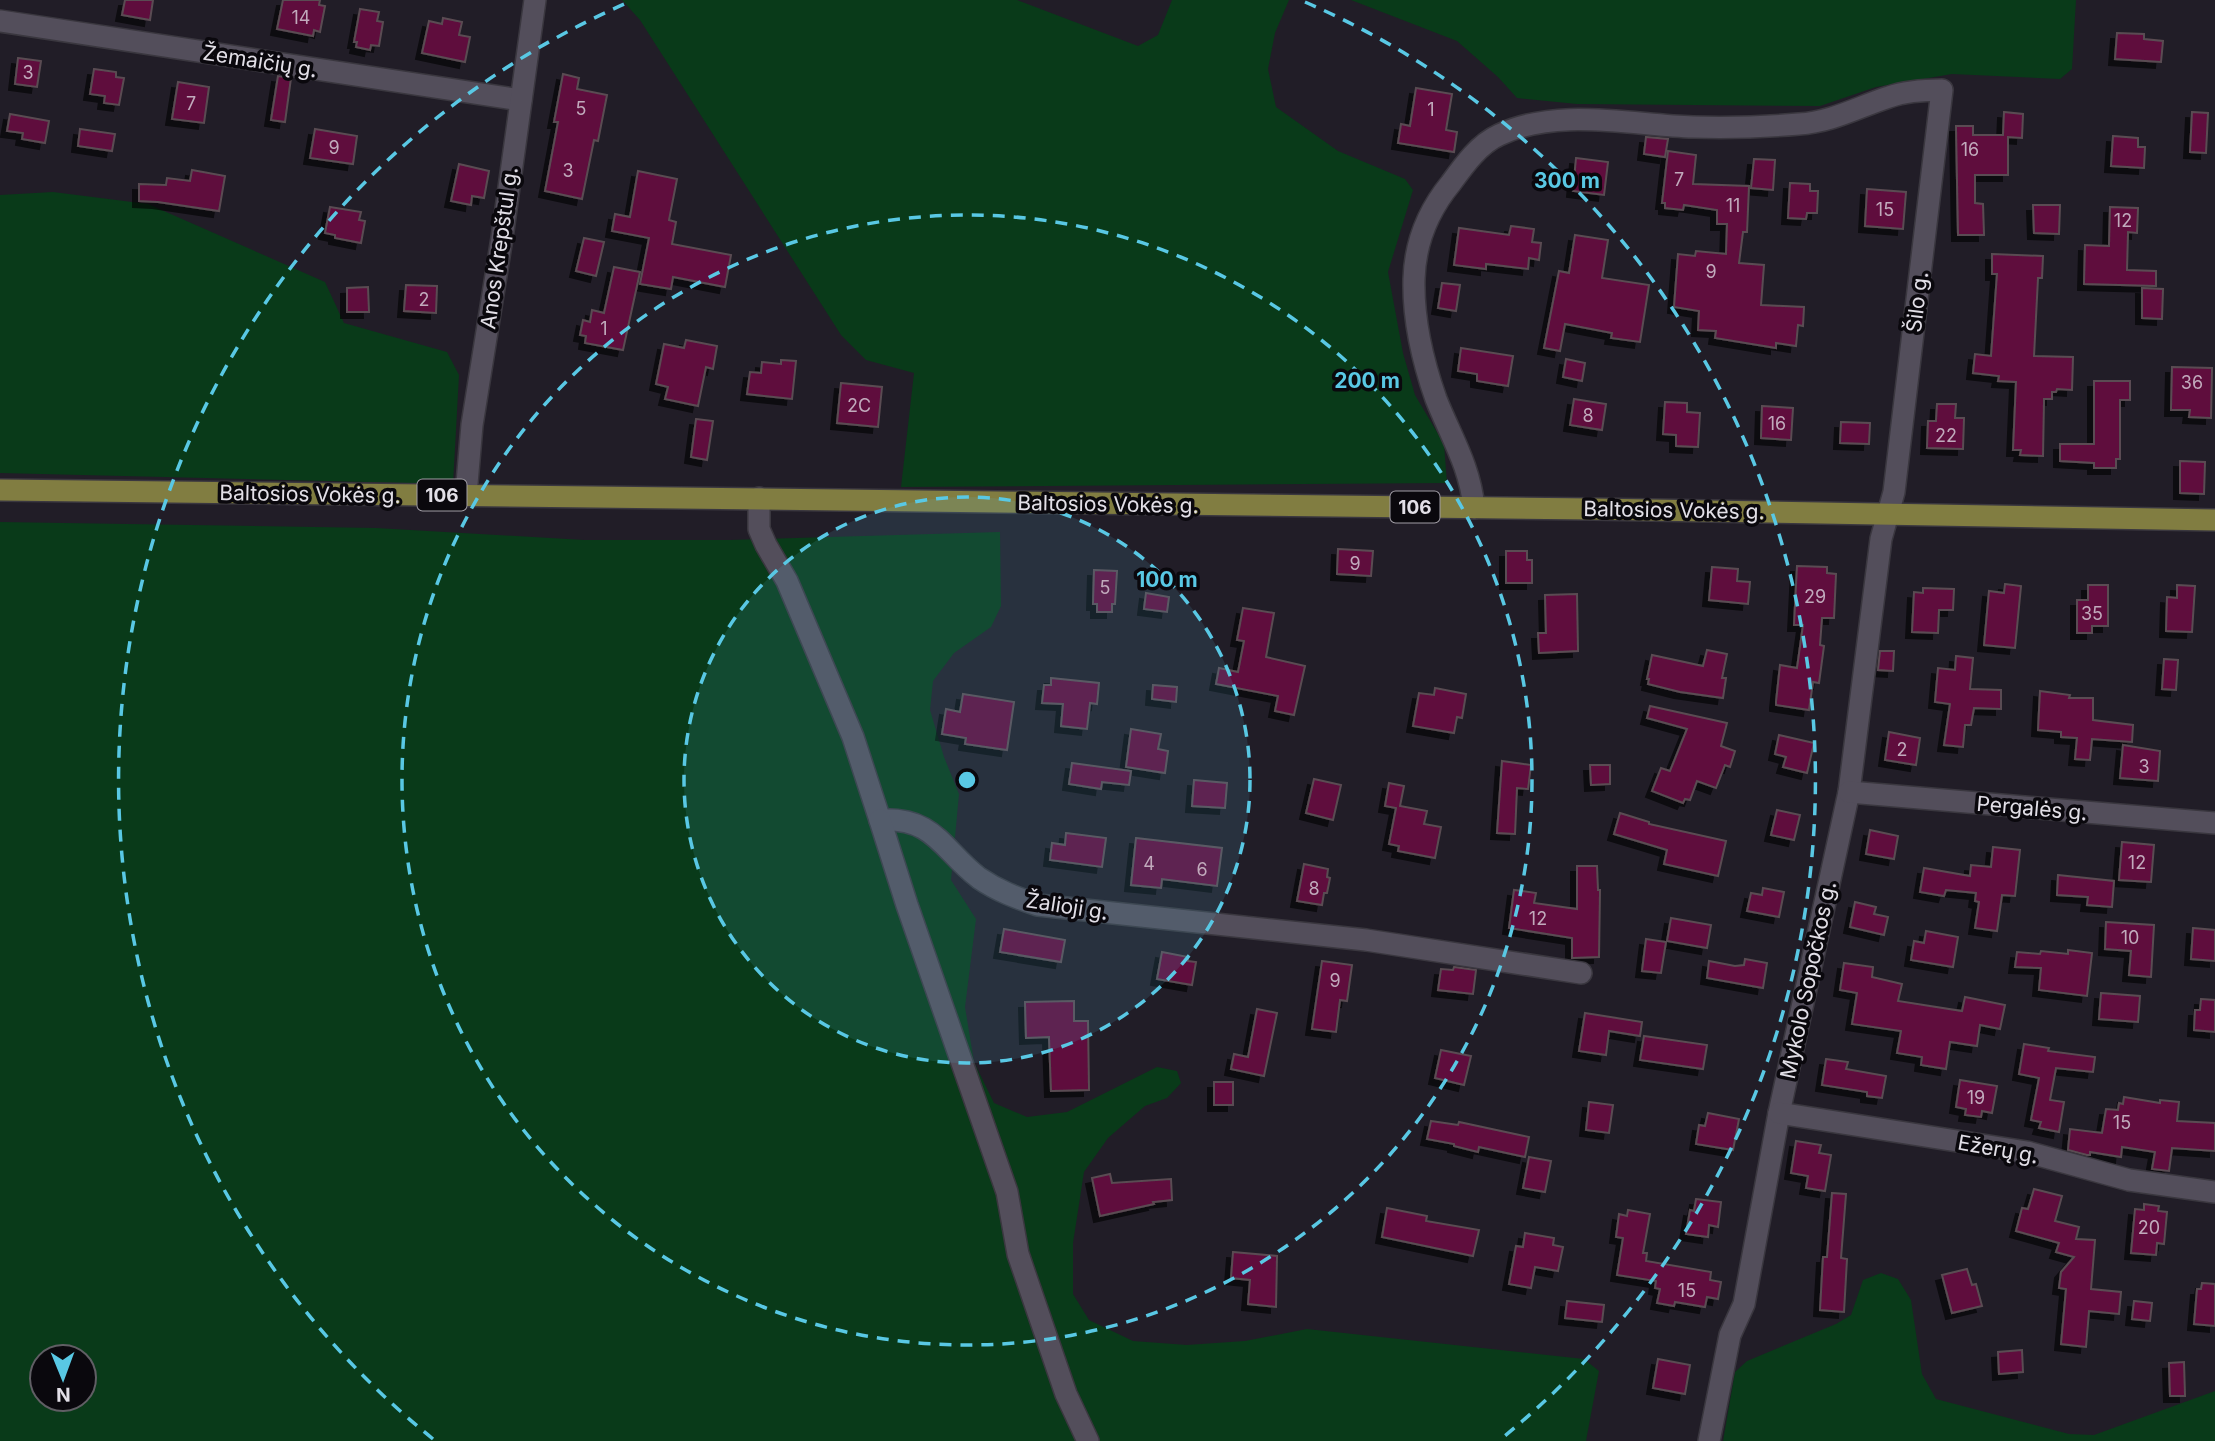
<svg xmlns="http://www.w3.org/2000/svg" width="2215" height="1441" font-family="Inter,sans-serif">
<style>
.green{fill:#093a19;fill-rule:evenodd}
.building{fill:#5e0c3d;stroke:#5a4c52;stroke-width:2;filter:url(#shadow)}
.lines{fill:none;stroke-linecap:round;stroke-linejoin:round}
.street-casing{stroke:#3a373f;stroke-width:24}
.primary-casing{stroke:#3a373f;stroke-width:24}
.street{stroke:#534e5b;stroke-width:21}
.primary{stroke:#817d41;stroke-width:21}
.ring{fill:none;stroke:#59c8e4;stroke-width:3.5;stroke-dasharray:12 9}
.labels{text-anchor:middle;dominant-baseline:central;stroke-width:7;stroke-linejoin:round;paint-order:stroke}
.number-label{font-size:18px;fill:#c1aabc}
.shield{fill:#0a080d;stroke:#a19ea6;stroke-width:2}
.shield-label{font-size:19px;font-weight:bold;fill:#e2dfe7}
.street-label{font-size:21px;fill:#e2dfe7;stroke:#0a080d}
.centre{fill:#59c8e4;stroke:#0a080d;stroke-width:3.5}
.ring-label{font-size:21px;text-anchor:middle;font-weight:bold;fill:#59c8e4;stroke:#0a080d;stroke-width:7;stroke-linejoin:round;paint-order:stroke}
</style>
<defs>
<filter id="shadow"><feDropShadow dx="-6" dy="6" stdDeviation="0" flood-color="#0009"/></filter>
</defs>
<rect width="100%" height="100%" fill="#211d27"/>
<g class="green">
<polygon points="622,0 1017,0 1138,46 1158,35 1172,0 1289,0 1275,33 1268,69 1276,107 1338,151 1405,179 1413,190 1388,272 1403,353 1415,395 1444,444 1447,483 901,487 914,373 866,360 841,335 640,20"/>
<polygon points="1351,0 2076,0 2072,69 2060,79 1952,74 1876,87 1820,106 1577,104 1517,98 1498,77 1457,41"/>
<polygon points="53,192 148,204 325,282 344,323 447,352 459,375 453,484 0,473 0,195"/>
<path d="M0,522L376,528L584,540H730L1000,532L1001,606L991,627L954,653L933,681L930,710L944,757L959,794L951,880L976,919L965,1007L974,1062L994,1103L1027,1117L1067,1112L1157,1067L1177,1071L1181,1083L1167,1098L1145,1106L1108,1138L1084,1172L1073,1243V1294L1089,1320L1133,1341L1187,1345L1245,1341L1307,1329L1584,1359L1599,1371L1586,1441H0ZM42,1357H84V1399H42Z"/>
<polygon points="1881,1273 1898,1279 1911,1300 1922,1374 1936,1399 2069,1434 2094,1435 2215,1391 2215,1441 1723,1441 1735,1372 1747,1361 1836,1324 1851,1315 1863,1280"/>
</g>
<g class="building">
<polygon points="125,0 153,0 150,20 122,15"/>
<polygon points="283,0 320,0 319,5 325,6 320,32 314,30 313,36 277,29"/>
<polygon points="360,9 379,12 377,21 383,22 379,46 371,45 370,50 356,47 357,42 354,42"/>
<polygon points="443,18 462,22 459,35 470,37 465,62 422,53 429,21 442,24"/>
<polygon points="2117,33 2144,34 2144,39 2163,41 2161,62 2115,59"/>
<polygon points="18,58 41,61 37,87 15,84"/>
<polygon points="94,69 116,72 116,77 124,78 119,105 104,103 105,96 90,94"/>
<polygon points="563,74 579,78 577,89 607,95 598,141 594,140 582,199 545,191 558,122 554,122"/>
<polygon points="278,76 291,78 285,122 271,120"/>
<polygon points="178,82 209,87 204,123 172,119"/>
<polygon points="1416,88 1452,94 1446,130 1457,132 1454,152 1398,143 1401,124 1410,126"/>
<polygon points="2004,112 2023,114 2022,138 2008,137 2008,175 1975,175 1975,203 1983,204 1984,235 1958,235 1956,126 1973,126 1973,135 2003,135"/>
<polygon points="2192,112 2208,113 2206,153 2190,152"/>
<polygon points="10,114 49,121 45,143 22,139 23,133 7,131"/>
<polygon points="80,129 115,134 112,151 78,146"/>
<polygon points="315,129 357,136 353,164 310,158"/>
<polygon points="2113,136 2138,138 2138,147 2145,147 2144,168 2111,166"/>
<polygon points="1646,137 1668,139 1665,157 1644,154"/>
<polygon points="1668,151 1696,155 1693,184 1749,186 1747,232 1743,232 1739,263 1764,265 1761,305 1804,307 1803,326 1798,325 1796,346 1776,343 1776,348 1715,338 1716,331 1698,330 1699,311 1674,307 1678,254 1695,256 1696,251 1726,254 1727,224 1717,224 1717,210 1684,205 1683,210 1665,208 1665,203 1662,203"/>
<polygon points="1576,158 1608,162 1604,195 1573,191"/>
<polygon points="1754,159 1775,160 1773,190 1751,188"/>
<polygon points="459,164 489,171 484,198 472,196 471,205 451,201"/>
<polygon points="192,170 225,176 219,211 158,202 139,201 139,184 166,185 167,178 190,181"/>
<polygon points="638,171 677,179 669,220 676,222 672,244 731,255 725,287 673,277 671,289 640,284 649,238 612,231 615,214 630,217"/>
<polygon points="1790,183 1810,184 1810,191 1818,191 1817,213 1807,213 1806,219 1788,218"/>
<polygon points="1867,189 1906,192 1903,229 1865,226"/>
<polygon points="2033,205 2060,205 2059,234 2034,233"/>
<polygon points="330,207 361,212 359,220 365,221 361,243 335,238 335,235 325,233"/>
<polygon points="2110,207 2138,208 2137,233 2128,232 2127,270 2156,271 2156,286 2084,284 2085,245 2109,246"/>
<polygon points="1511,226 1534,229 1532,242 1541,243 1539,260 1529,258 1528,269 1486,264 1486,269 1454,265 1459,228 1509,235"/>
<polygon points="1575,235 1608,240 1602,278 1649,285 1640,342 1611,338 1612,333 1565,324 1560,351 1544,348 1559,271 1569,273"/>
<polygon points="584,238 604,242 596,276 576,271"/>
<polygon points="1992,254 2043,256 2042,278 2038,278 2034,356 2073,357 2072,390 2057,389 2056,392 2052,392 2052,399 2044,399 2043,456 2020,455 2021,450 2013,450 2016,382 1998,381 1999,376 1973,373 1975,354 1991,356 1997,274 1992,274"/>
<polygon points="614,267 640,272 623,350 585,343 586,336 580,335 583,320 590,322 592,310 604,313"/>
<polygon points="1442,283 1460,285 1456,311 1438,308"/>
<polygon points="406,285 437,286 436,313 404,311"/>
<polygon points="368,287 369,312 347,312 347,288"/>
<polygon points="2142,288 2163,289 2162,319 2142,318"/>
<polygon points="686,340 717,346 713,369 706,367 698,406 665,399 668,387 656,384 664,344 684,348"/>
<polygon points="1461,348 1513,356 1508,386 1477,381 1477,374 1458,371"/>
<polygon points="1566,359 1585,363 1582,381 1563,377"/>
<polygon points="781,360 796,361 792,399 747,394 750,372 761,373 762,362 781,364"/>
<polygon points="2172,367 2212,368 2211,418 2189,417 2190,410 2171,410"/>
<polygon points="2094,381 2130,381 2130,400 2120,400 2120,459 2116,459 2116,468 2094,468 2094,463 2060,461 2060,444 2094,444"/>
<polygon points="841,383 882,387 878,427 837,423"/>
<polygon points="1574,399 1606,404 1602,430 1570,425"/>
<polygon points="1665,402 1687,403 1687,412 1700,413 1698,447 1676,446 1676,435 1663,434"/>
<polygon points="1937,404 1956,404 1955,418 1964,418 1963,449 1927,448 1928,421 1936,421"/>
<polygon points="1762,406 1793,408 1791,440 1761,438"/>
<polygon points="696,419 713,421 707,460 691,457"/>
<polygon points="1841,422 1870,423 1869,444 1840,443"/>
<polygon points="2180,461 2205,462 2204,494 2180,493"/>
<polygon points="1338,549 1373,551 1371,576 1337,574"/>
<polygon points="1506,551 1527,551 1527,560 1532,560 1532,583 1506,583"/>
<polygon points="1797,566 1827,567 1827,573 1836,574 1834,618 1822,618 1820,645 1824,646 1819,683 1813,682 1809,710 1776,705 1776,702 1780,665 1797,668 1803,625 1794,625"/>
<polygon points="1712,567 1738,569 1737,581 1750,582 1748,604 1709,600"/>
<polygon points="1094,570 1117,571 1115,604 1112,604 1112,612 1097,612 1097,604 1093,604"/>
<polygon points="2005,584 2021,586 2015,648 1984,645 1989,591 2004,593"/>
<polygon points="2088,585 2108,585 2108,626 2092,626 2092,633 2077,633 2077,600 2088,600"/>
<polygon points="2177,585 2195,586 2192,632 2166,631 2167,597 2177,598"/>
<polygon points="1923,588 1954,589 1953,610 1939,610 1938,633 1912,632 1914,592 1923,593"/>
<polygon points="1146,593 1169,597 1167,612 1144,609"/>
<polygon points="1577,594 1578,651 1539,653 1538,633 1546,633 1545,595"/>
<polygon points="1243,608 1274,613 1266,657 1305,666 1294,715 1275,711 1278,696 1216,684 1219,668 1238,672 1244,641 1237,640"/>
<polygon points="1707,650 1727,654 1722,678 1726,678 1723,698 1680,692 1648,684 1649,679 1647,679 1652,655 1703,666"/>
<polygon points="1880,651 1894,651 1893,671 1878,670"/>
<polygon points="1956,656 1973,658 1970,689 2001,690 2001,709 1974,708 1971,725 1965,725 1963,747 1944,745 1950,704 1935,702 1938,668 1955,670"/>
<polygon points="2164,659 2178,660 2176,690 2162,689"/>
<polygon points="1051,678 1099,683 1097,704 1090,703 1087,729 1061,726 1063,704 1042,703 1044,685 1051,685"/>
<polygon points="1153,685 1177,687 1176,702 1152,699"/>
<polygon points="1435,688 1466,694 1462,718 1457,717 1454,733 1413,726 1419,693 1434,695"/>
<polygon points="2040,691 2070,695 2069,698 2093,698 2093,720 2133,725 2132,742 2092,739 2090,760 2075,759 2077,738 2061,737 2061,732 2038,730"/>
<polygon points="963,694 1014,702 1007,750 965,744 966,738 942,734 946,709 960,712"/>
<polygon points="1650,706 1727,723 1721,746 1735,751 1730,767 1725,765 1716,788 1697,781 1690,800 1685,799 1683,803 1652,791 1661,768 1670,771 1687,729 1647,718"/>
<polygon points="1131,729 1161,734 1158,749 1168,751 1165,773 1126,767"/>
<polygon points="1889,732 1920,738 1916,765 1885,760"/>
<polygon points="1779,735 1814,743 1807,773 1783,767 1786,757 1775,754"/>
<polygon points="2123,745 2160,751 2158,781 2120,778"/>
<polygon points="1502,761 1531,765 1528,789 1517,788 1515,834 1497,833"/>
<polygon points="1072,763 1131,771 1129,785 1102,782 1101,789 1069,784"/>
<polygon points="1590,765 1610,765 1610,784 1591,785"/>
<polygon points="1314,779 1341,785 1333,820 1306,813"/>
<polygon points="1194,780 1227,783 1225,808 1192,806"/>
<polygon points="1389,783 1404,786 1400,806 1427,811 1424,824 1441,827 1435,858 1398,851 1399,846 1389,844 1396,808 1385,806"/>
<polygon points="1777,810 1800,815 1794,840 1771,835"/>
<polygon points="1620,813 1649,822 1649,824 1726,841 1718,876 1664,864 1667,850 1614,834"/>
<polygon points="1870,830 1898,836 1894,859 1866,854"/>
<polygon points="1066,833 1106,838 1102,867 1050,860 1052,843 1065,845"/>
<polygon points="1136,838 1222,848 1217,886 1162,879 1161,888 1131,885"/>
<polygon points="2122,842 2154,845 2151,882 2119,880"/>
<polygon points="1993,847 2020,850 2015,896 2002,895 1997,931 1975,928 1979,902 1975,901 1976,893 1946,890 1944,896 1920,892 1924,868 1970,876 1971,865 1991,867"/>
<polygon points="1304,864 1328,869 1327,877 1330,878 1327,893 1324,893 1322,905 1297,901"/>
<polygon points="1577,866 1597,866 1598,890 1600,890 1599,957 1572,958 1572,938 1509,928 1514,890 1536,893 1534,903 1577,909"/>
<polygon points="2058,875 2114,881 2112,907 2087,905 2088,897 2057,895"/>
<polygon points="1763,888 1784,892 1779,917 1747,911 1751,893 1762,895"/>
<polygon points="1855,902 1876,907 1874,914 1888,917 1884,935 1850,927"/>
<polygon points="1671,918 1711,925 1707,948 1667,941"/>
<polygon points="2106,922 2154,925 2151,977 2129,975 2131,951 2105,949"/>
<polygon points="2193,928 2215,930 2215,961 2191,959"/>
<polygon points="1004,929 1065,940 1061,962 1000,952"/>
<polygon points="1926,931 1958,937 1953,967 1911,960 1914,941 1924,943"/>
<polygon points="1646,939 1666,942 1661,973 1642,971"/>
<polygon points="2068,950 2092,953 2087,996 2039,990 2041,968 2015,967 2017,952 2040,954 2041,951 2068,954"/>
<polygon points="1162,952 1188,957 1188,961 1196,962 1192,985 1157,979"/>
<polygon points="1745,959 1767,963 1763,988 1707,978 1709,961 1735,966 1744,965"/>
<polygon points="1322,961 1352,965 1347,1001 1340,1000 1336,1032 1312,1029"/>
<polygon points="1844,963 1873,967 1872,977 1902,984 1898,1001 1962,1011 1965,997 2005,1005 2000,1029 1980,1025 1977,1046 1950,1042 1946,1069 1921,1065 1922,1057 1897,1053 1901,1031 1852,1024 1857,993 1840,990"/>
<polygon points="1454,967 1476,970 1473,994 1438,990 1441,969 1453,970"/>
<polygon points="2101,993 2140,996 2138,1022 2099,1019"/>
<polygon points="2201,999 2215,1000 2215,1032 2194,1030 2195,1010 2200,1010"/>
<polygon points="1074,1001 1074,1021 1088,1021 1089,1090 1051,1091 1049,1037 1026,1038 1025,1002"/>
<polygon points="1257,1009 1277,1013 1264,1076 1231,1069 1234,1054 1248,1057"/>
<polygon points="1585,1013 1642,1022 1640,1036 1609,1031 1606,1055 1579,1051"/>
<polygon points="1644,1036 1707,1045 1703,1069 1640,1060"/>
<polygon points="2024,1044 2049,1048 2048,1051 2095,1057 2093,1072 2056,1068 2050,1100 2064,1102 2059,1132 2039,1128 2041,1122 2031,1120 2039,1078 2019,1074"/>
<polygon points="1441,1050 1471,1056 1464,1085 1435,1078"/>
<polygon points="1826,1059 1848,1062 1846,1069 1886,1076 1882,1098 1867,1096 1867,1092 1822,1085"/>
<polygon points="1960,1080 1997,1086 1992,1113 1982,1111 1981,1117 1965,1115 1966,1109 1956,1107"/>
<rect x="1214" y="1082" width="19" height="23"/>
<polygon points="2124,1097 2160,1103 2160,1100 2179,1102 2177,1121 2215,1123 2215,1151 2172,1148 2169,1171 2152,1169 2155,1152 2122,1147 2121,1157 2090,1152 2090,1155 2087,1155 2068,1150 2070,1129 2102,1133 2106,1109 2118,1110 2119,1103 2123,1104"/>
<polygon points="1589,1102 1613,1105 1609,1133 1586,1130"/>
<polygon points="1708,1113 1739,1119 1733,1150 1696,1144 1699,1125 1705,1126"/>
<polygon points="1431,1121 1458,1125 1459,1122 1529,1137 1525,1157 1479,1147 1478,1152 1454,1146 1454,1144 1427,1139"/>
<polygon points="1796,1141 1821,1145 1819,1153 1831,1155 1825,1191 1806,1188 1808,1176 1791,1173"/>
<polygon points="1529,1157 1551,1161 1545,1192 1523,1188"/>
<polygon points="1110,1174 1112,1183 1171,1179 1172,1200 1153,1202 1154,1204 1100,1216 1092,1178"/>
<polygon points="2034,1189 2062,1196 2055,1221 2079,1227 2076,1239 2095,1240 2091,1289 2121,1292 2119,1314 2089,1311 2086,1347 2061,1344 2066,1289 2059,1288 2061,1272 2074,1257 2056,1252 2059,1243 2016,1231 2022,1208 2028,1209"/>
<polygon points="1832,1193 1846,1194 1841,1258 1847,1259 1844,1312 1820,1310 1823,1257 1827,1257"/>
<polygon points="1696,1199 1721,1202 1718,1227 1709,1225 1708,1237 1686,1234 1690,1210 1694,1211"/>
<polygon points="2144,1204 2159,1206 2158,1211 2167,1212 2164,1244 2157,1243 2156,1255 2131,1253 2135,1209 2144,1210"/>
<polygon points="1387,1208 1427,1216 1426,1221 1479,1230 1473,1256 1382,1237"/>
<polygon points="1628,1210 1650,1214 1643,1253 1647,1253 1646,1261 1711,1272 1710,1280 1721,1282 1718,1299 1707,1297 1705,1307 1675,1302 1674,1306 1657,1303 1660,1289 1655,1288 1656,1281 1617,1275 1623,1238 1616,1237 1619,1214 1627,1216"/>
<polygon points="1525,1233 1554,1238 1553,1245 1563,1247 1558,1271 1535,1267 1531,1288 1509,1284 1516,1246 1523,1247"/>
<polygon points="1233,1252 1277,1256 1276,1307 1248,1304 1250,1280 1231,1278"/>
<polygon points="1967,1269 1972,1285 1976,1284 1982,1306 1952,1313 1942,1275"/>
<polygon points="2202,1283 2215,1284 2215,1326 2194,1324 2197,1289 2201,1289"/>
<polygon points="1567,1301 1604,1305 1602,1322 1565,1318"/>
<polygon points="2134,1301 2152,1303 2150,1321 2132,1319"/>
<polygon points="2022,1350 2023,1372 1999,1374 1998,1352"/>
<polygon points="1658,1359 1690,1365 1685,1394 1653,1388"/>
<polygon points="2184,1362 2185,1396 2170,1396 2169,1363"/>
</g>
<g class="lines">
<g class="street-casing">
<g id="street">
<polyline points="0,21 521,100"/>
<polyline points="466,495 472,425 502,238 535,0"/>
<path d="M759,498V529L766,545L787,581L853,737L880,820C935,817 942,850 979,878C998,891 1017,898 1038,905L1366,940L1581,973"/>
<path d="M1474,508C1470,466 1451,437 1436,399C1423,362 1413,318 1414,279C1415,242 1428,211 1451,183C1464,165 1479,144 1499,135C1558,107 1631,125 1693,127C1728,128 1764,127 1799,124C1832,122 1858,107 1889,97C1906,91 1924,90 1942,90L1894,492L1881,539L1849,792L1779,1113L1744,1304L1730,1335L1709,1441"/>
<polyline points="1849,792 2215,823"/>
<polyline points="880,820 907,905 1007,1192 1018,1254 1066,1394 1088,1441"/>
<polyline points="1779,1113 2027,1152 2129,1180 2215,1192"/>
</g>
</g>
<g class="primary-casing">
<polyline id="primary" points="0,490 1592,509 2215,520"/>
</g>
<use href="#street" class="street"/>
<use href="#primary" class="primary"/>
</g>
<circle cx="967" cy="780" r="283" fill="#59c8e4" fill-opacity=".12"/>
<g class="ring">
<circle cx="967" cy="780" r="283"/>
<circle cx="967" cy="780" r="565"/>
<path d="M433 1439A848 848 0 0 1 629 2M1305 2A848 848 0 0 1 1501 1439"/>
</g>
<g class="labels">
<g class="number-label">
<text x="301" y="17">14</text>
<text x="28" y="72">3</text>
<text x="191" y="103">7</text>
<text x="581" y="108">5</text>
<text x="1431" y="109">1</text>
<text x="334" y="147">9</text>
<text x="1970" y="149">16</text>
<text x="568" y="170">3</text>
<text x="1679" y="179">7</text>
<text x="1733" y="205">11</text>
<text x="1885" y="209">15</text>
<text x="2123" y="220">12</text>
<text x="1711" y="271">9</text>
<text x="424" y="299">2</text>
<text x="604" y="328">1</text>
<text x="2192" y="382">36</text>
<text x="859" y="405">2C</text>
<text x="1588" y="415">8</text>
<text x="1777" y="423">16</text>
<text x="1946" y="435">22</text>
<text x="1355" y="563">9</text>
<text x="1105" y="587">5</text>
<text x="1815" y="596">29</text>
<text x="2092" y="613">35</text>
<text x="1902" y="749">2</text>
<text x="2144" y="766">3</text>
<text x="2137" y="862">12</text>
<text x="1149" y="863">4</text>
<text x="1202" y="869">6</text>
<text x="1314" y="888">8</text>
<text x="1538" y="918">12</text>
<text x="2130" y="937">10</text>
<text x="1335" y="980">9</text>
<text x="1976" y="1097">19</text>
<text x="2122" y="1122">15</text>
<text x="2149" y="1227">20</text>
<text x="1687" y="1290">15</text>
</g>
<g class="shield">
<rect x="417.5" y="479.5" width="49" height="31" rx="5"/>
<rect x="1390.5" y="491.5" width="49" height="31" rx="5"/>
</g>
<g class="shield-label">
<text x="442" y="495">106</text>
<text x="1415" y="507">106</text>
</g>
<g class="street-label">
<text transform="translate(260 61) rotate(9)">Žemaičių g.</text>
<text transform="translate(499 248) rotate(-82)">Anos Krepštul g.</text>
<text transform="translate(1917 302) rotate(-83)">Šilo g.</text>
<text transform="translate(310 494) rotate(1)">Baltosios Vokės g.</text>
<text transform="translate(1108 504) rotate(1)">Baltosios Vokės g.</text>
<text transform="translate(1674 510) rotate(1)">Baltosios Vokės g.</text>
<text transform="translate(2032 808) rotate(5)">Pergalės g.</text>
<text transform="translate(1067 906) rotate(9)">Žalioji g.</text>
<text transform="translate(1808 980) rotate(-78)">Mykolo Sopočkos g.</text>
<text transform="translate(1998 1149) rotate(10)">Ežerų g.</text>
</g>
</g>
<circle cx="967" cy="780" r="10" class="centre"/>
<g class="ring-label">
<text x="1567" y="188">300 m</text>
<text x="1367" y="388">200 m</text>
<text x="1167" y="587">100 m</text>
</g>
<g transform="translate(63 1378) rotate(179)"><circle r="33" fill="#0a080d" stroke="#605e64" stroke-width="2"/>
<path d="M0-5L12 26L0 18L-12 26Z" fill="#59c8e4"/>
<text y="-10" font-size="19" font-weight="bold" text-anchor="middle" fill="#e2dfe7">N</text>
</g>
</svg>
